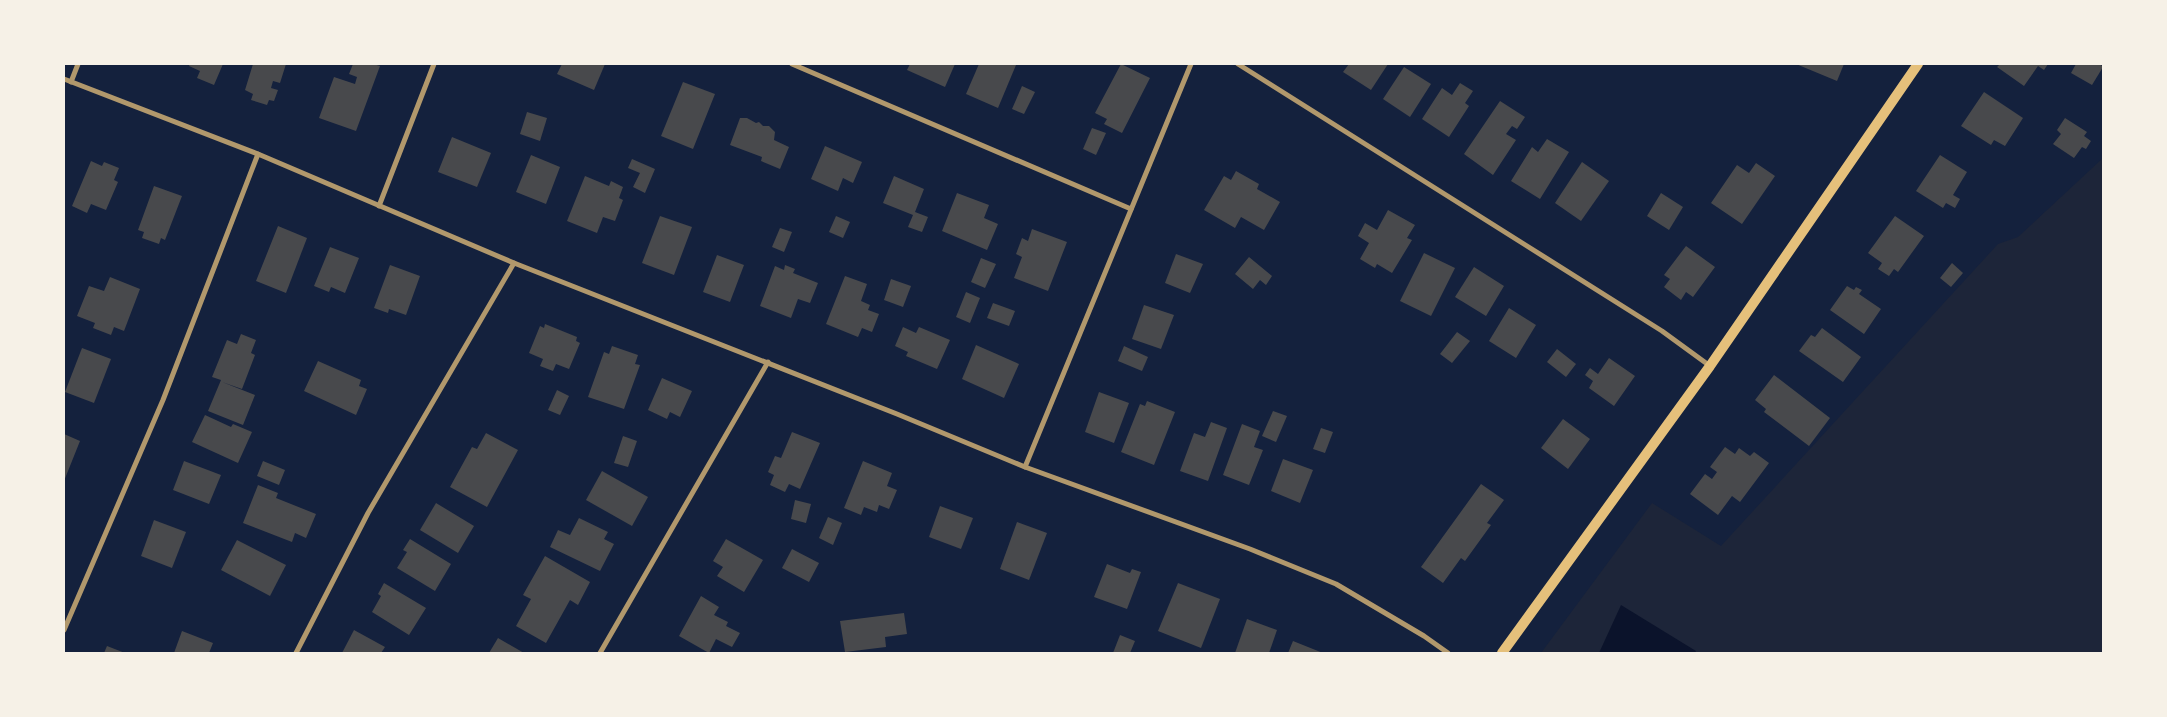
<svg xmlns="http://www.w3.org/2000/svg" width="2167" height="717" font-family="'Noto Sans',sans-serif">
<style>
.green{fill:#1d2539}
.water{fill:#0b132b}
.building{fill:#48494c}
.lines{fill:none;stroke-linecap:round;stroke-linejoin:round}
.minor{stroke:#b1986c;stroke-width:5}
.secondary{stroke:#e5c07b;stroke-width:10}
</style>
<rect width="100%" height="100%" fill="#14213d"/>
<polygon class="green" points="2103,158 2103,653 1541,653 1652,503 1721,546 1998,244 2018,237"/>
<polygon class="water" points="1621,605 1696,651 1695,653 1599,653"/>
<g class="building">
<polygon points="190,64 223,64 214,85 197,78 200,71 189,66"/>
<polygon points="253,64 286,64 280,83 273,81 271,88 278,90 274,101 269,100 267,105 251,100 253,94 245,90"/>
<polygon points="353,64 373,64 380,66 356,131 319,118 334,77 355,84 357,77 349,74"/>
<polygon points="562,64 605,64 594,90 557,74"/>
<polygon points="910,64 955,64 945,87 907,70"/>
<polygon points="979,64 1016,65 998,108 966,94"/>
<polygon points="1121,64 1150,78 1122,133 1104,124 1107,119 1095,113"/>
<polygon points="1349,64 1388,64 1371,90 1343,72"/>
<polygon points="1796,64 1844,64 1837,81"/>
<polygon points="2000,64 2048,64 2044,70 2038,66 2024,86 1997,67"/>
<polygon points="2076,64 2100,64 2103,67 2092,85 2071,73"/>
<polygon points="1404,67 1431,84 1410,117 1383,99"/>
<polygon points="683,82 715,94 693,149 661,136"/>
<polygon points="1460,83 1473,91 1465,103 1469,106 1449,137 1422,119 1442,88 1452,95"/>
<polygon points="1022,86 1035,92 1024,114 1012,109"/>
<polygon points="1984,92 2023,118 2005,146 1994,140 1991,145 1961,126"/>
<polygon points="1500,101 1525,117 1517,129 1512,126 1506,134 1516,140 1493,175 1464,154"/>
<polygon points="527,112 547,118 540,141 520,134"/>
<polygon points="740,118 747,118 756,123 759,122 763,126 769,126 775,132 774,140 789,147 780,169 761,161 762,157 730,145"/>
<polygon points="2065,118 2087,132 2084,136 2091,141 2086,149 2082,147 2074,158 2053,144 2061,134 2057,130"/>
<polygon points="1092,128 1106,133 1096,155 1083,149"/>
<polygon points="452,137 491,153 477,187 438,172"/>
<polygon points="1547,139 1569,152 1540,199 1511,181 1532,147 1538,152"/>
<polygon points="825,146 862,162 853,183 843,178 838,191 811,179"/>
<polygon points="531,155 560,167 546,204 516,192"/>
<polygon points="1940,155 1967,172 1953,195 1960,199 1955,208 1946,203 1943,208 1916,191"/>
<polygon points="632,159 655,169 645,193 633,187 640,173 628,168"/>
<polygon points="91,161 102,166 104,162 119,168 114,180 118,182 106,210 91,204 87,213 72,206"/>
<polygon points="1582,162 1609,181 1581,221 1555,203"/>
<polygon points="1756,163 1775,176 1742,224 1711,203 1737,165 1749,173"/>
<polygon points="1236,171 1259,184 1257,189 1280,202 1264,230 1241,217 1235,228 1204,210 1224,176 1231,180"/>
<polygon points="585,176 609,186 611,181 623,187 619,198 623,200 615,221 603,217 597,233 567,221"/>
<polygon points="894,176 924,189 915,212 928,217 922,232 908,227 913,215 883,203"/>
<polygon points="154,186 182,196 165,240 161,238 159,244 142,238 144,232 138,230"/>
<polygon points="957,193 989,205 984,218 998,224 987,250 942,231"/>
<polygon points="1661,193 1683,207 1669,230 1647,216"/>
<polygon points="1388,210 1415,225 1407,238 1412,240 1392,273 1377,264 1375,268 1360,259 1369,243 1358,236 1365,223 1377,230"/>
<polygon points="660,216 692,227 674,275 642,263"/>
<polygon points="836,216 850,222 843,238 829,232"/>
<polygon points="1895,216 1924,236 1898,272 1894,269 1889,276 1878,269 1882,263 1868,253"/>
<polygon points="278,226 307,238 286,293 256,281"/>
<polygon points="780,228 792,232 784,252 772,247"/>
<polygon points="1032,229 1067,242 1048,291 1014,278 1022,257 1016,254 1022,238 1028,241"/>
<polygon points="1686,246 1715,267 1693,297 1686,292 1681,300 1664,287 1670,279 1664,275"/>
<polygon points="330,247 359,258 345,293 331,287 329,292 314,286"/>
<polygon points="1424,253 1455,268 1431,316 1400,301"/>
<polygon points="1176,254 1203,264 1190,293 1165,283"/>
<polygon points="717,255 744,265 730,302 703,292"/>
<polygon points="1249,257 1272,276 1266,285 1260,280 1253,289 1235,274"/>
<polygon points="981,258 996,264 985,288 971,282"/>
<polygon points="1952,263 1963,273 1951,287 1940,278"/>
<polygon points="390,265 420,276 406,315 389,309 388,313 374,308"/>
<polygon points="785,265 795,269 793,273 818,283 810,303 798,299 791,318 760,306 775,266 784,270"/>
<polygon points="1474,267 1504,286 1486,316 1455,297"/>
<polygon points="845,276 867,284 861,301 870,305 868,310 879,314 872,332 862,328 858,337 826,324"/>
<polygon points="110,277 140,289 124,331 114,327 111,335 93,328 95,323 77,316 89,286 104,291"/>
<polygon points="891,279 911,286 903,307 884,300"/>
<polygon points="1847,286 1854,290 1856,287 1862,290 1859,294 1881,309 1864,334 1830,310"/>
<polygon points="966,292 980,298 970,323 956,317"/>
<polygon points="993,303 1015,311 1009,326 987,318"/>
<polygon points="1144,305 1174,315 1161,349 1132,339"/>
<polygon points="1509,308 1536,325 1516,358 1489,341"/>
<polygon points="545,324 577,337 576,341 580,343 569,369 556,364 553,371 540,366 543,359 529,353 540,326 544,328"/>
<polygon points="903,327 916,333 919,327 950,340 937,369 906,356 908,352 895,346"/>
<polygon points="1822,328 1861,357 1843,382 1799,351 1811,335 1815,337"/>
<polygon points="1457,332 1470,341 1452,363 1440,354"/>
<polygon points="241,334 256,340 251,353 255,355 242,389 222,382 255,395 243,425 208,411 221,380 212,377 227,340 237,344"/>
<polygon points="976,345 1019,364 1004,398 962,379"/>
<polygon points="612,346 638,355 635,364 640,365 624,409 588,397 604,352 609,354"/>
<polygon points="1124,346 1148,357 1142,371 1118,361"/>
<polygon points="82,348 111,359 94,403 65,392"/>
<polygon points="1557,349 1576,364 1566,377 1547,362"/>
<polygon points="1609,358 1635,376 1614,406 1589,388 1593,381 1585,375 1590,368 1598,374"/>
<polygon points="318,361 361,380 359,386 367,389 356,415 304,391"/>
<polygon points="1774,375 1830,418 1809,446 1764,412 1766,409 1755,400"/>
<polygon points="662,378 692,391 680,417 670,412 667,419 648,410"/>
<polygon points="557,390 569,396 560,415 548,410"/>
<polygon points="1099,392 1129,403 1114,443 1085,432"/>
<polygon points="1147,401 1175,412 1154,465 1121,452 1140,404 1145,406"/>
<polygon points="1273,411 1287,416 1276,442 1262,436"/>
<polygon points="205,415 231,427 233,424 252,432 238,463 192,442"/>
<polygon points="1563,419 1590,439 1568,469 1541,448"/>
<polygon points="1211,422 1227,428 1208,481 1180,471 1194,433 1205,437"/>
<polygon points="1242,424 1260,431 1254,447 1263,450 1249,485 1223,475"/>
<polygon points="1321,428 1333,432 1325,453 1313,449"/>
<polygon points="792,432 820,443 800,489 789,484 785,492 770,485 774,475 768,472 775,456 781,458"/>
<polygon points="486,433 518,450 487,507 450,487 472,447 477,449"/>
<polygon points="64,434 80,441 64,481"/>
<polygon points="623,436 637,441 628,467 614,463"/>
<polygon points="1725,447 1735,454 1739,448 1750,456 1754,452 1769,463 1740,502 1732,496 1718,515 1690,494 1705,474 1712,479 1717,472 1710,467"/>
<polygon points="1283,459 1313,470 1300,503 1271,491"/>
<polygon points="184,461 221,475 209,504 173,490"/>
<polygon points="263,461 285,470 279,485 257,476"/>
<polygon points="863,461 892,473 887,486 897,490 889,509 879,505 877,512 864,507 861,515 844,508"/>
<polygon points="602,471 648,497 632,526 586,500"/>
<polygon points="1481,484 1504,500 1487,523 1491,525 1465,561 1461,558 1443,583 1421,567"/>
<polygon points="258,485 278,493 276,498 316,514 306,538 295,533 292,542 243,523"/>
<polygon points="795,500 811,504 806,523 791,519"/>
<polygon points="436,503 474,526 458,553 420,530"/>
<polygon points="940,506 973,518 961,549 929,537"/>
<polygon points="828,517 842,523 833,545 819,538"/>
<polygon points="579,518 608,532 604,539 614,544 600,571 550,547 558,530 570,535"/>
<polygon points="154,520 186,532 172,568 141,556"/>
<polygon points="1017,522 1047,533 1029,580 1000,569"/>
<polygon points="410,539 451,564 435,591 397,568 407,552 403,550"/>
<polygon points="726,539 763,560 744,592 717,576 723,567 713,561"/>
<polygon points="237,540 286,565 270,596 221,570"/>
<polygon points="792,549 819,563 809,582 782,568"/>
<polygon points="545,556 590,582 578,605 570,600 546,643 516,626 531,599 523,595"/>
<polygon points="1107,564 1130,573 1132,569 1141,572 1127,609 1094,597"/>
<polygon points="384,583 426,608 409,635 372,612 381,596 378,594"/>
<polygon points="1178,583 1220,599 1201,648 1158,631"/>
<polygon points="701,596 719,607 714,615 728,622 726,626 740,633 732,647 716,639 709,653 679,636"/>
<polygon points="904,613 907,634 885,637 886,647 845,652 840,621"/>
<polygon points="1247,619 1277,630 1269,653 1235,653"/>
<polygon points="354,630 385,647 381,653 342,653"/>
<polygon points="182,631 213,643 209,653 174,653"/>
<polygon points="1120,635 1135,641 1130,653 1113,653"/>
<polygon points="498,638 524,653 489,653"/>
<polygon points="1293,641 1323,653 1288,653"/>
<polygon points="107,646 125,653 104,653"/>
</g>
<g class="lines">
<g class="minor">
<polyline points="792,64 1131,209"/>
<polyline points="1238,64 1662,331 1710,366"/>
<polyline points="64,79 258,154 514,263 897,414 1025,467 1250,549 1336,584 1424,636 1448,653"/>
<polyline points="71,82 78,64"/>
<polyline points="379,206 434,64"/>
<polyline points="1025,467 1191,64"/>
<polyline points="64,630 163,400 258,154"/>
<polyline points="296,653 368,513 514,263"/>
<polyline points="600,653 768,362"/>
</g>
<polyline class="secondary" points="1502,653 1710,366 1918,64"/>
</g>
<rect width="2167" height="717" fill="none" stroke="#f6f1e7" stroke-width="130"/>
</svg>
